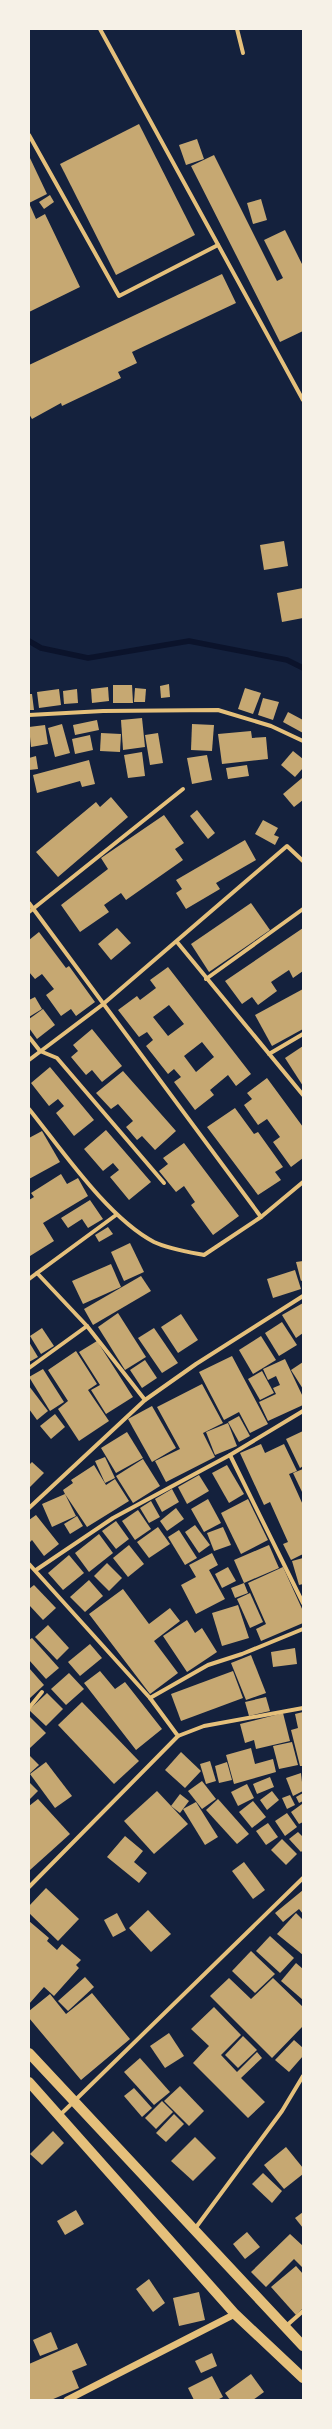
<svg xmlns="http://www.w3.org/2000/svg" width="332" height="2429" font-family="'Varela Round',sans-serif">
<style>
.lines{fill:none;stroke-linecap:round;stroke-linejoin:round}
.stream{stroke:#0b132b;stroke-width:5.5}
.building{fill:#c6a872;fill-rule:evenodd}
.minor{stroke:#e5c07b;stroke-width:4}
.tertiary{stroke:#e5c07b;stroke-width:7}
.primary{stroke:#e5c07b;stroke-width:10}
</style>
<rect width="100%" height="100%" fill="#14213d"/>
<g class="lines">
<polyline class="stream" points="29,641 41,648 88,658 189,641 287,660 303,668"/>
</g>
<g class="building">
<polygon points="139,124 195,235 116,275 60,164"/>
<polygon points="197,139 204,159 186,165 179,145"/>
<polygon points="214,155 277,281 283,278 264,240 285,230 303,266 303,331 280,342 191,166"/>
<polygon points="29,156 47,194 29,203"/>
<polygon points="50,195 54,202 44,209 39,202"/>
<polygon points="261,199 267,220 253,224 247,203"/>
<polygon points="29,203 36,219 45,214 80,287 29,312"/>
<polygon points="222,274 236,303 132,352 137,363 118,372 121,378 62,406 61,403 32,419 29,414 29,365"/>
<polygon points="284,541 288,566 264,570 260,545"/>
<polygon points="303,588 303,618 282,622 277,593"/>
<polygon points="169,684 170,697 161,698 160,686"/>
<polygon points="113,685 132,685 133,703 113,703"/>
<polygon points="108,687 109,701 92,703 91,689"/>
<polygon points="135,688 146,689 145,702 134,702"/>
<polygon points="245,688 261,693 253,714 238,709"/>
<polygon points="59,689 61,705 39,708 37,692"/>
<polygon points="77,689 78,703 64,704 63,691"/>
<polygon points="29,694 32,694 34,710 29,710"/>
<polygon points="263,698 279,702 273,720 258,715"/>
<polygon points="288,712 303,720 303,733 283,722"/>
<polygon points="142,718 145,747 123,750 121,720"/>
<polygon points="97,720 99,730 75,735 73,725"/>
<polygon points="62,724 70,753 55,757 48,728"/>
<polygon points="192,724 214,725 212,751 191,750"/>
<polygon points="45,725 48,744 31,747 29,727"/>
<polygon points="251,731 252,738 266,737 268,759 222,764 218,734"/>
<polygon points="101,733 121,734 120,752 100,751"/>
<polygon points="158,733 163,763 150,765 145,735"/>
<polygon points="90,735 93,750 75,754 72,739"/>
<polygon points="293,751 303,759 303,768 295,777 281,765"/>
<polygon points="142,752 145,776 128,778 124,755"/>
<polygon points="207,755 212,780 192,784 187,758"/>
<polygon points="36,756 38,769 29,770 29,758"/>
<polygon points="89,760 95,784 82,787 80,781 37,793 33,775"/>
<polygon points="247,765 249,776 228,779 226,768"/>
<polygon points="302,778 303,800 294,807 283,794"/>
<polygon points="111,797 128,817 58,877 36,852 96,802 100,807"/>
<polygon points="197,810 215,833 208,839 190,816"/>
<polygon points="164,815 184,843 175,849 183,860 126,900 121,893 104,905 109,912 80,932 61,905 108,869 101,858"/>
<polygon points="263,820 278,828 274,835 279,837 275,845 255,834"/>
<polygon points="245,840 256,860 216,883 220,889 186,909 176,893 182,889 176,880"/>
<polygon points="251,903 270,930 209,972 191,944"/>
<polygon points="117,928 131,943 111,960 98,944"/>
<polygon points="303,928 303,971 293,978 289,970 271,982 277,991 258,1005 252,997 242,1004 225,981"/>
<polygon points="39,932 66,968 69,966 95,1002 76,1016 71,1009 61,1016 46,995 54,989 42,974 35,979 29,972 29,940"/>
<path d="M168,967L251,1074L236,1086L228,1075L210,1090L214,1095L195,1110L174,1082L181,1077L174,1069L168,1074L146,1046L153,1040L147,1032L139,1037L118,1010L137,996L140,1000L156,988L150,980ZM169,1005L184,1024L168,1036L153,1017ZM202,1042L214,1057L196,1072L184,1056Z"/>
<polygon points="303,989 303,1029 272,1046 255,1015"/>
<polygon points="35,997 42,1009 29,1017 29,1000"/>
<polygon points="43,1009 55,1025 37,1039 29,1028 29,1019"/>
<polygon points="92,1029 122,1066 102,1082 92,1070 86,1075 71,1057 78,1051 73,1045"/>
<polygon points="303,1046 303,1086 285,1058"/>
<polygon points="50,1067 94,1120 74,1136 56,1113 64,1106 58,1099 49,1106 31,1083"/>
<polygon points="123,1071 176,1131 155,1150 142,1136 137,1140 126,1127 133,1121 118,1104 111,1109 96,1093"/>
<polygon points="267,1078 303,1127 303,1158 291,1167 273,1142 280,1137 267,1119 258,1125 244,1105 252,1099 247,1093"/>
<polygon points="235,1108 254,1134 258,1132 283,1167 275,1172 281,1180 258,1195 207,1127"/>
<polygon points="106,1130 151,1182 129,1200 110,1177 119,1170 113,1163 103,1171 84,1149"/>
<polygon points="42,1131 60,1162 29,1179 29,1138"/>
<polygon points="184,1143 239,1216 213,1235 191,1205 195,1202 184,1186 176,1192 159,1171 168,1164 163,1158"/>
<polygon points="61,1174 67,1184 78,1178 88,1196 43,1223 54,1241 30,1256 29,1200 34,1197 31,1193"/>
<polygon points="90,1200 103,1219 88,1228 82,1219 68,1228 61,1218"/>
<polygon points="108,1227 113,1234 99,1242 95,1235"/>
<polygon points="130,1243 144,1272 124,1281 111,1252"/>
<polygon points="303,1261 303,1280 301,1281 296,1262"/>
<polygon points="111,1264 121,1287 83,1304 72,1281"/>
<polygon points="295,1270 301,1289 273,1298 267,1279"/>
<polygon points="141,1276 151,1291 93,1325 84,1309"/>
<polygon points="303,1303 303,1333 296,1338 282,1315"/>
<polygon points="118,1313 146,1357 125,1370 98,1327"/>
<polygon points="181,1314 198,1340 178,1353 161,1327"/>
<polygon points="282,1322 297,1345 279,1356 265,1333"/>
<polygon points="42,1328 54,1346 41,1354 30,1336"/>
<polygon points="154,1328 178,1363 162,1373 138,1338"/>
<polygon points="261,1336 276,1360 253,1374 239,1350"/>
<polygon points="97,1341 133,1397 106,1414 91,1390 100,1385 79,1352"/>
<polygon points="29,1342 38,1357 29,1362"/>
<polygon points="76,1351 97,1384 88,1390 109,1421 79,1441 58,1409 68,1401 48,1370"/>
<polygon points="232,1356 268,1424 250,1433 239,1412 224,1420 199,1372"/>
<polygon points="285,1359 303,1397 303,1405 268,1421 259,1402 276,1394 273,1388 280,1385 276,1376 268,1380 263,1369"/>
<polygon points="145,1360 157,1378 142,1388 130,1370"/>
<polygon points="303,1362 303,1389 291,1370"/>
<polygon points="43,1369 64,1402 50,1411 29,1377"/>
<polygon points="262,1371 274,1393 260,1400 248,1379"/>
<polygon points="202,1384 223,1423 203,1433 215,1457 166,1482 155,1461 180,1449 157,1407"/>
<polygon points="29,1386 48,1411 37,1420 29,1409"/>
<polygon points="152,1406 176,1448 152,1462 128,1419"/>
<polygon points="55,1414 65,1427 51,1439 40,1426"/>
<polygon points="239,1416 250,1436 239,1442 228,1422"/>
<polygon points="228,1423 237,1446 215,1455 206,1432"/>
<polygon points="303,1431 303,1466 300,1468 286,1439"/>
<polygon points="127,1432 143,1458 116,1473 101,1448"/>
<polygon points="261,1444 265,1453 284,1444 297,1471 289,1474 303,1505 303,1554 291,1560 283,1544 288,1542 270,1502 264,1505 240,1453"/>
<polygon points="105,1457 115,1478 105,1483 95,1461"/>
<polygon points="143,1459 160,1486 133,1503 116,1476"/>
<polygon points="32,1462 44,1473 29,1488 29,1465"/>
<polygon points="94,1465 106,1485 115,1479 129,1501 87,1527 65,1494 76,1516 52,1527 42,1504 65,1494 63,1490 73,1483 71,1480"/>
<polygon points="227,1465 244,1494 229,1503 212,1473"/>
<polygon points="303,1469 303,1494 293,1473"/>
<polygon points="199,1475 209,1491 187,1504 178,1487"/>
<polygon points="172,1489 179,1502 162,1512 155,1499"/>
<polygon points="208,1499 221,1523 204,1532 191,1509"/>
<polygon points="248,1499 268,1540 241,1554 221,1513"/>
<polygon points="151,1501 160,1517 149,1523 140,1508"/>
<polygon points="176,1508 184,1519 167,1531 160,1521"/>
<polygon points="138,1510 151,1529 135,1540 122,1521"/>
<polygon points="36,1515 59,1544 44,1556 32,1540 29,1543 29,1520"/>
<polygon points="77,1516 83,1526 70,1534 64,1524"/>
<polygon points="116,1521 129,1539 116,1549 102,1531"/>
<polygon points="195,1525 210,1545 199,1553 185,1532"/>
<polygon points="158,1527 170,1544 149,1558 137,1542"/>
<polygon points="223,1527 231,1545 214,1551 207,1533"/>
<polygon points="179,1530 197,1558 185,1565 168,1537"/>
<polygon points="99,1534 113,1553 89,1572 75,1553"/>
<polygon points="129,1545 144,1564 128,1577 113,1558"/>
<polygon points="269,1545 279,1568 244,1583 234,1560"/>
<polygon points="212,1553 218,1565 209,1570 225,1599 196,1614 181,1585 196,1577 189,1565"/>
<polygon points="69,1555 84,1573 63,1590 48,1573"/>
<polygon points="303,1558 303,1584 299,1585 292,1561"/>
<polygon points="107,1563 122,1578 109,1591 94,1576"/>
<polygon points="228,1567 236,1581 222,1588 215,1574"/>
<polygon points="283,1567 303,1611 303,1623 261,1641 256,1629 266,1624 248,1583"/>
<polygon points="89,1580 103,1596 85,1612 70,1597"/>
<polygon points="244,1583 248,1593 235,1598 231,1588"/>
<polygon points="34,1585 56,1608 43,1620 29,1605 29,1589"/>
<polygon points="123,1589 149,1624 170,1608 180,1621 154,1641 178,1673 150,1694 89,1614"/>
<polygon points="250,1593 263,1622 250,1628 237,1599"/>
<polygon points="238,1605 249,1638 222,1646 212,1613"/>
<polygon points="187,1620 195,1633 202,1628 217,1652 187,1672 163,1636"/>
<polygon points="48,1625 69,1648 57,1660 35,1637"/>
<polygon points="32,1638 59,1668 46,1679 29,1660 29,1640"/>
<polygon points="90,1644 102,1658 80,1676 68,1662"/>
<polygon points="295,1648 297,1664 273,1667 271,1652"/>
<polygon points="251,1655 266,1693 246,1700 231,1663"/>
<polygon points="29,1668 44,1685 29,1699"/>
<polygon points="100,1671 115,1689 125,1682 162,1729 136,1750 84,1683"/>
<polygon points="233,1671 243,1698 181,1721 171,1694"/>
<polygon points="69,1673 84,1689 66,1705 51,1689"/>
<polygon points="47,1693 63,1709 46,1726 29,1710"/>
<polygon points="266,1697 270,1711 249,1716 245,1702"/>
<polygon points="82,1702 139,1761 114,1784 58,1725"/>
<polygon points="303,1712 303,1766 300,1766 291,1730 298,1728 295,1714"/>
<polygon points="283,1713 290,1741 256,1749 254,1740 245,1743 240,1724"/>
<polygon points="30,1717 46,1733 30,1748 29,1747"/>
<polygon points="292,1742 298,1765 279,1769 273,1746"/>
<polygon points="251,1748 255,1764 273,1759 276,1772 234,1784 226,1755"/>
<polygon points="181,1752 201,1771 185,1788 165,1770"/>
<polygon points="29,1755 39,1765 29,1774"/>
<polygon points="210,1761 216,1781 206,1784 200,1764"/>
<polygon points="46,1762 72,1796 55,1808 30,1774"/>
<polygon points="227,1762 232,1780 219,1783 215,1766"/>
<polygon points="301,1773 303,1791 293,1796 286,1778"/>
<polygon points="270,1777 274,1787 257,1794 253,1784"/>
<polygon points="202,1781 216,1799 202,1809 188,1791"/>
<polygon points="29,1782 38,1791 29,1800"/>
<polygon points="247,1784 254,1798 238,1806 231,1792"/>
<polygon points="157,1791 188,1824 154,1854 124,1821"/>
<polygon points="272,1791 279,1800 267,1810 260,1800"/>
<polygon points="303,1793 303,1801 299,1803 296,1797"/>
<polygon points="180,1794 189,1801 180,1813 171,1806"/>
<polygon points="290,1795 295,1805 287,1809 282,1798"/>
<polygon points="38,1799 70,1834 30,1870 29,1806"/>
<polygon points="218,1799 249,1834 237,1844 206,1810"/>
<polygon points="253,1801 266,1817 252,1828 239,1812"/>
<polygon points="196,1802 218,1837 205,1845 183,1809"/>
<polygon points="302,1804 303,1822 299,1824 291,1812"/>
<polygon points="287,1813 297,1827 285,1836 275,1821"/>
<polygon points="268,1823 278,1837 266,1845 256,1831"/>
<polygon points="298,1832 303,1837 303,1850 301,1852 289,1839"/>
<polygon points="125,1836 143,1851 134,1862 147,1873 139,1883 107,1857"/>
<polygon points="282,1839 297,1854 286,1865 271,1850"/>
<polygon points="244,1862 265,1890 253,1899 232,1871"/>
<polygon points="46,1888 79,1919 58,1941 29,1913 29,1906"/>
<polygon points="303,1890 303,1914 299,1909 283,1922 275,1913"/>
<polygon points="148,1910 171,1934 151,1952 129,1928"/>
<polygon points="117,1913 126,1930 113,1937 104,1920"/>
<polygon points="296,1913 303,1920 303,1955 277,1934"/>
<polygon points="29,1921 49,1938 47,1941 57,1950 62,1944 81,1960 76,1965 79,1968 54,1996 44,1987 29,2004"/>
<polygon points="270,1936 294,1958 280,1973 256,1951"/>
<polygon points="251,1951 275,1974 255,1993 232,1971"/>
<polygon points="296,1963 303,1969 303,2000 281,1981"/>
<polygon points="85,1977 94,1987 68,2011 58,2001"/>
<polygon points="229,1978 251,1999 273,1978 303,2007 303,2026 272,2058 210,1996"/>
<polygon points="92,1993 130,2039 81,2080 29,2018 29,2011 50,1994 66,2014"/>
<polygon points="214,2007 241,2035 221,2055 237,2072 257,2052 262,2058 241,2078 265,2102 248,2118 193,2063 209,2046 191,2029"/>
<polygon points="169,2033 184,2056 165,2068 150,2046"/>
<polygon points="243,2036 257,2050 238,2068 225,2055"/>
<polygon points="294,2040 303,2048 303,2056 289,2072 275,2060"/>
<polygon points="140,2058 170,2092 154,2105 124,2072"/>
<polygon points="180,2086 204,2111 189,2126 164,2101"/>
<polygon points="134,2088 152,2108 142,2117 124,2096"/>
<polygon points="162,2101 173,2112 156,2129 145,2118"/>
<polygon points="174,2114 184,2124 166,2142 156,2133"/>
<polygon points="53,2131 64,2143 42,2165 30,2154"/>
<polygon points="195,2137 216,2158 193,2181 171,2161"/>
<polygon points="286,2147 303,2168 303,2174 284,2189 264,2165"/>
<polygon points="263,2173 282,2191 272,2203 252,2184"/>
<polygon points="76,2210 84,2224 65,2235 57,2221"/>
<polygon points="303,2212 303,2228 295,2218"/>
<polygon points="247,2232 260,2247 245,2259 233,2244"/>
<polygon points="290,2234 303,2246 303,2268 294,2259 266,2287 251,2272"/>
<polygon points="296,2266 303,2274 303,2308 296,2315 271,2287"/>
<polygon points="149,2279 165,2303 153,2312 136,2289"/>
<polygon points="199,2292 205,2320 179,2326 173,2298"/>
<polygon points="51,2332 58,2349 40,2356 33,2340"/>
<polygon points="77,2343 87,2365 72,2371 79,2388 51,2400 29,2400 29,2364"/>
<polygon points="212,2353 217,2366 201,2373 195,2361"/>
<polygon points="251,2374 264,2392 253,2400 230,2400 225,2393"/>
<polygon points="212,2376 223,2397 217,2400 194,2400 188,2388"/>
</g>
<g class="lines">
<g class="minor">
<polyline points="100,29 303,400"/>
<polyline points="237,29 243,53"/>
<polyline points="29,135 119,296 218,245"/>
<polyline points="29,715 103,711 218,710 271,726 303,741"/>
<path d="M29,903L261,1217L204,1255C188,1252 169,1249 154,1242C108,1218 62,1150 29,1109"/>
<polyline points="29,912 183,789"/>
<polyline points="177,942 303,1095"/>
<polyline points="206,979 303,909"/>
<polyline points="29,1037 40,1051 57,1058 164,1183"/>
<polyline points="269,1054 303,1034"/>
<polyline points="29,1060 102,1005 287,846 303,861"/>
<polyline points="261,1217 303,1182"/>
<polyline points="37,1273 116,1215"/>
<polyline points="29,1279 37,1273 87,1326 145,1400"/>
<polyline points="29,1368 87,1326"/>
<polyline points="230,1455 303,1603"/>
<polyline points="29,1508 145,1400 196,1364 303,1296"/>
<polyline points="29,1564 150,1698 178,1736 29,1887"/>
<polyline points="36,1570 113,1518 230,1455 303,1411"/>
<polyline points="150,1698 208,1665 242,1654 303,1629"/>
<polyline points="29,1708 42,1692"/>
<polyline points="178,1736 204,1726 303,1708"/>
<polyline points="60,2115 303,1878"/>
<polyline points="194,2230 282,2111 303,2076"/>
<polyline points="285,2327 303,2311"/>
</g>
<polyline class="tertiary" points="67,2400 235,2314"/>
<g class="primary">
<polyline points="29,2053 303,2346"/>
<polyline points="29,2082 235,2314 303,2378"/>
</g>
</g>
<rect width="332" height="2429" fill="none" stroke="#f6f1e7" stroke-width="60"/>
</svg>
